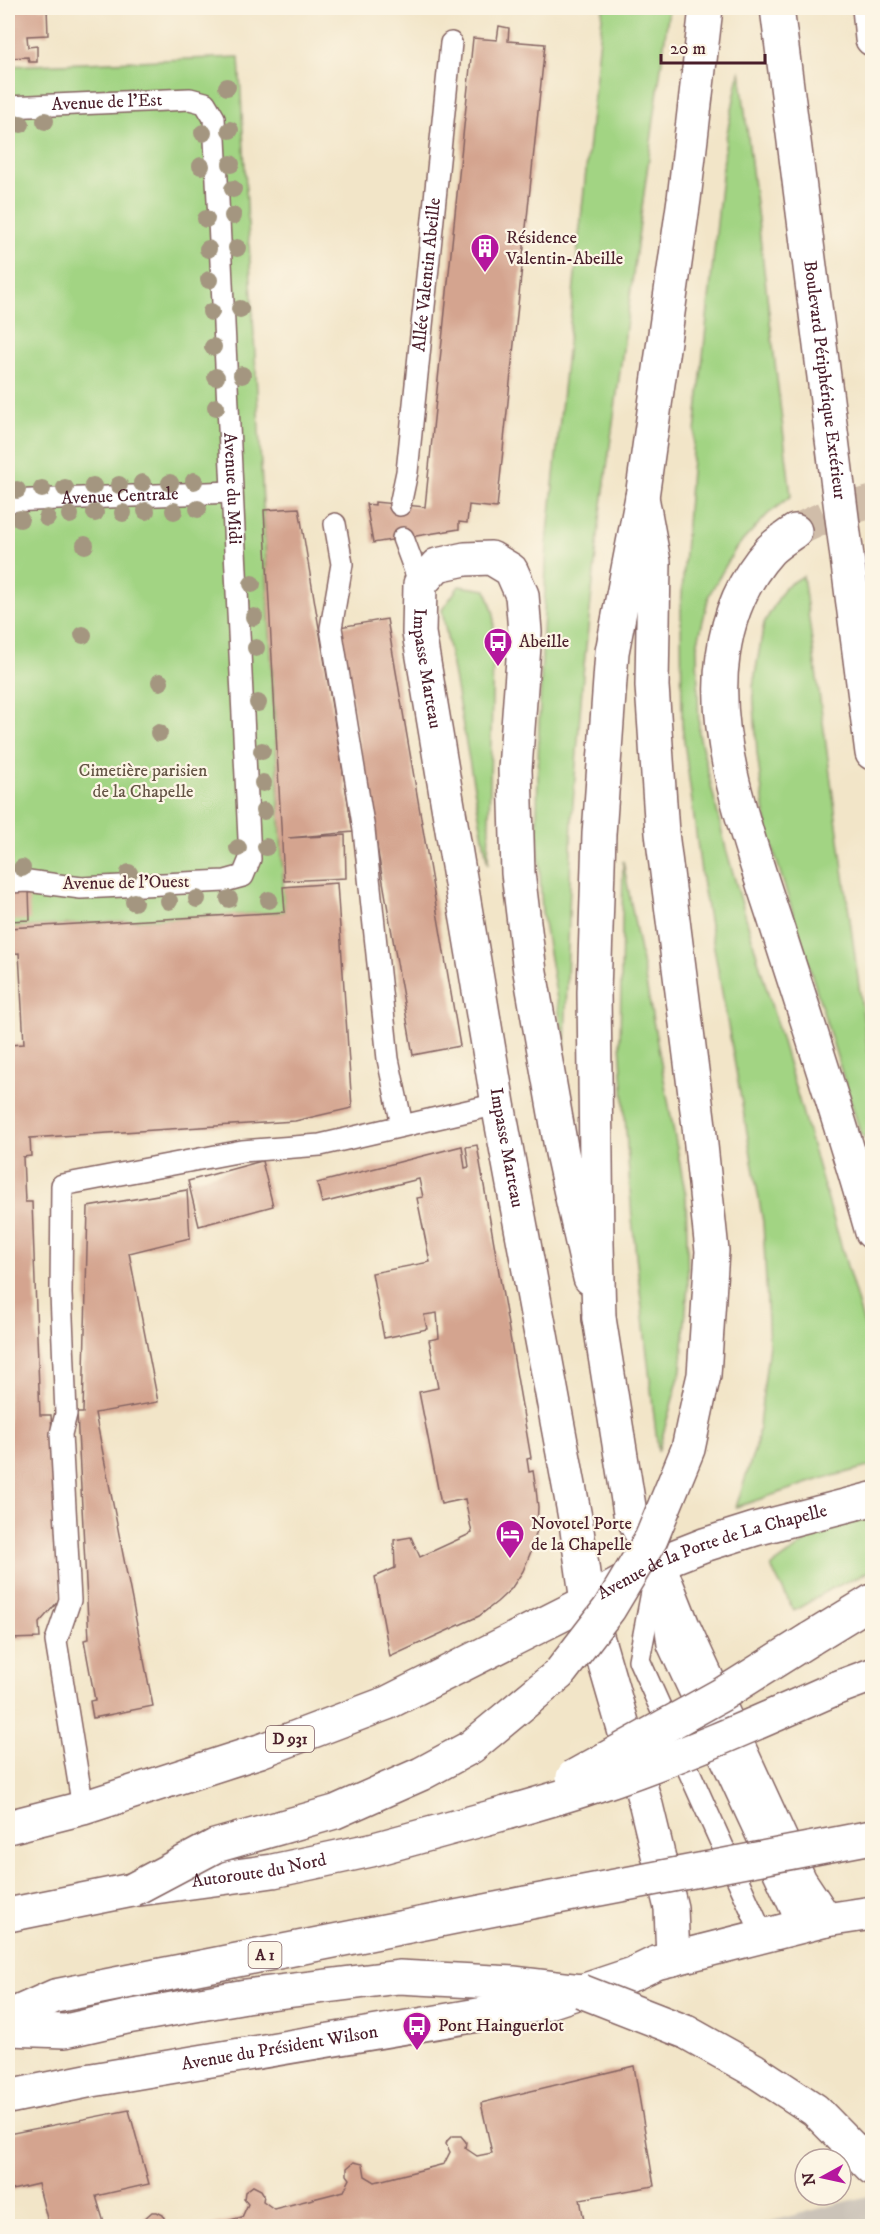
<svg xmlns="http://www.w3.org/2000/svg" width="880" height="2234" font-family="'IM FELL DW Pica',serif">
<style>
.industrial{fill:#cbc3b8}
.green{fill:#a2d483;stroke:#767a57;stroke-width:1.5}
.building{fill:#d4a48f}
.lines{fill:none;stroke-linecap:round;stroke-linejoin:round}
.trunk-tunnel{stroke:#d0bda9;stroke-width:33;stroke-dasharray:33 16;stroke-linecap:butt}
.service-casing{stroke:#856462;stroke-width:24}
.minor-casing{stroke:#856462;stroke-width:36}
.primary-casing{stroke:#856462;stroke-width:36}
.trunk-casing{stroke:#856462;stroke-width:36}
.motorway-casing{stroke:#856462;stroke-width:36}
.service{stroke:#fff;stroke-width:21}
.minor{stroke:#fff;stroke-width:33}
.primary{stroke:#fff;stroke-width:33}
.trunk{stroke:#fff;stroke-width:33}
.motorway{stroke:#fff;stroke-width:33}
.motorway-bridge-casing{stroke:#856462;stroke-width:36;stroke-linecap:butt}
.motorway-bridge{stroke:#fff;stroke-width:33}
.tree{fill:#a49680}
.labels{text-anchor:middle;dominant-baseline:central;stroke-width:4.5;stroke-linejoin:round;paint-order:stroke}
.shield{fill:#fcf5e5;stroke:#7f5f63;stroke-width:1.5}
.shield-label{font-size:16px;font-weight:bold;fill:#4a1f2b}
.street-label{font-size:18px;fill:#4a1f2b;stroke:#fcf5e5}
.poi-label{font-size:18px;fill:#4a1f2b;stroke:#fcf5e5;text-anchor:start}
.park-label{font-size:18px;fill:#645545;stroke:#fcf5e5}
</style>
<rect width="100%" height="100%" fill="#fcf5e5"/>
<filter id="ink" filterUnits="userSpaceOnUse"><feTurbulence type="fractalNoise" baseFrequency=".0167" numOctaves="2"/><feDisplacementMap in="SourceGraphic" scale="12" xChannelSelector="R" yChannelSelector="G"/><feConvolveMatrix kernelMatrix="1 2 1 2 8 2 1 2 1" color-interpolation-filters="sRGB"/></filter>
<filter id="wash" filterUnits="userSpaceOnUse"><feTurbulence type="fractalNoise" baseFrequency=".008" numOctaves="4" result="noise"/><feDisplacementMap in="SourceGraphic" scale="24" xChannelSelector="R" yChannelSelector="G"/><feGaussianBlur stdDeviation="1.35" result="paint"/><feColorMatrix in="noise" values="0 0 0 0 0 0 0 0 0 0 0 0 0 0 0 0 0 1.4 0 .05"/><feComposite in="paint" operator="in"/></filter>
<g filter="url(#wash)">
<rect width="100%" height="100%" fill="#f2e5c8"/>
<polygon class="industrial" points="872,2195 872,2226 752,2226"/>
<g class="green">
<polygon points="603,8 669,8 599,527 583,675 572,817 565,1047 542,911 537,817 539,724 547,543"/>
<polygon points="239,57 285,912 8,928 8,66"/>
<polygon points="740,70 791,496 768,514 736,548 709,595 697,646 699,734 726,849 872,1352 872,1466 821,1479 736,1507 757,1442 769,1344 763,1222 702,880 682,725 681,607 691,470 726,138"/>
<polygon points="803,576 872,1081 872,1141 861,1135 767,829 757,753 753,687 764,623 785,587"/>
<polygon points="459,586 486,590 494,614 488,865 442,610"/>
<polygon points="623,861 686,1196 688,1286 681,1370 658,1452 632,1219 620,1043"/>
<polygon points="872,1510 872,1570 831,1589 794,1611 771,1567 817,1534"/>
</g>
<g id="blocks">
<g class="building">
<polygon points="8,8 47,8 48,35 27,36 28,47 37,46 37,62 29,62 28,57 8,58"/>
<polygon points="499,26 509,28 508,41 545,44 497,508 469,505 467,523 459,522 459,529 373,543 366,504 375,505 375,502 425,507 473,38 497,40"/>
<polygon points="299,508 353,832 288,838 345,835 346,878 284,881 264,510"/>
<polygon points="387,619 460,1046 413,1055 339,627"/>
<polygon points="337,883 352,1108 295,1121 30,1138 31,1156 23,1157 25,1202 32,1202 40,1415 51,1415 61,1598 39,1623 40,1638 10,1639 8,1587 8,1045 24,1044 19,953 8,954 8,928 285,912 283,887"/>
<polygon points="29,890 30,920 8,921 8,891"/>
<polygon points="477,1145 531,1458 527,1459 529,1472 533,1471 536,1489 538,1507 537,1530 532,1549 523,1571 511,1589 497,1602 479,1616 390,1657 375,1577 395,1568 394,1540 411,1537 420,1557 472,1533 465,1499 441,1504 419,1392 438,1388 429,1340 439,1338 437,1313 424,1315 427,1329 384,1338 372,1273 430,1262 417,1198 423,1197 419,1179 322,1203 317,1183 462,1146 465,1168 469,1167 466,1147"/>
<polygon points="262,1161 273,1206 199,1226 188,1181"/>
<polygon points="187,1190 190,1238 129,1253 158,1402 95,1413 153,1706 93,1718 90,1701 95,1700 84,1640 89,1639 77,1413 83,1413 88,1207"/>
<polygon points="634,2066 654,2186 580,2199 585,2226 208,2226 242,2217 248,2204 244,2199 245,2192 253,2186 261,2190 264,2195 263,2201 274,2209 344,2191 350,2179 347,2175 347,2168 354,2162 363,2164 365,2176 375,2182 444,2164 450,2152 446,2144 447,2141 452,2136 461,2136 466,2142 465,2148 477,2156 492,2153 481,2103"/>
<polygon points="129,2110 149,2184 96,2196 105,2226 49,2226 38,2184 8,2191 8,2134"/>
<polygon points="152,2212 157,2212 163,2215 165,2221 163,2226 146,2226 144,2219"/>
</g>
</g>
</g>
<g filter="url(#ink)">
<use href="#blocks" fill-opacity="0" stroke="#856462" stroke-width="1.5"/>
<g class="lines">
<polyline class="trunk-tunnel" points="795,531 836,512 872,502"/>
<g class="service-casing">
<g id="service">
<path id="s1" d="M8,107L190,99L205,103L214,118L250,859L243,876L225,881L81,888L28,881L8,882"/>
<path id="s2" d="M8,501L232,492"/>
<path id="s3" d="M400,505L407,472L451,43"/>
<polyline points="335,524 342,564 331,628 364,830 388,1059 402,1125"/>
<polyline points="403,538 420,584"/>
<polyline points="657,1566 639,1660 763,1936"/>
<polyline points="662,1599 668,1645 799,1927"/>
<polyline points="83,1808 56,1641 70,1600 61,1434 66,1414 61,1294 62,1185 242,1151 320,1145 498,1104"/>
</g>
</g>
<g class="minor-casing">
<g id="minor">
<path id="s4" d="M590,1278L562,1153L530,972L518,873L515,769L525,632L522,595L511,570L491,558L465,559L437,565L420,584L419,633L498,1104L576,1523L587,1602L646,1805L671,1908L673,1959"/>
</g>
</g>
<g class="primary-casing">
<g id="primary">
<polyline points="599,1318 630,1513 658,1563 683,1626 800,1881 826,1920"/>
<path id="s5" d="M8,1827L83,1808L260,1751L387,1703L587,1602L658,1563L704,1545L755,1529L872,1499"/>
<path id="s6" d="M8,2097L92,2080L543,2004L633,1974L656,1963L826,1920L872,1913"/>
</g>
</g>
<g class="trunk-casing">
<g id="trunk">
<path id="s7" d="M777,8L872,753"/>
<polyline points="869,8 872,39"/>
<path d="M795,531C787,537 777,543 770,550C743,580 728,616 723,656C710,742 753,851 779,933C811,1033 844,1132 872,1232"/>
<polyline points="599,1318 597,1244 594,992 599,834 612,652 642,497 684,199 706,8"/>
</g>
</g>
<g class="motorway-casing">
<g id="motorway">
<polyline points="642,497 654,562 652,686 662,833 699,1126 712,1251 704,1375 700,1392"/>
<polyline points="810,1639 872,1601"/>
<polyline points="834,1689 872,1675"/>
<path id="s8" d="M8,1915L132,1890L273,1871L371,1850L506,1813"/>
<polyline points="8,2017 55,1996 526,1903"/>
<polyline points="8,2029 65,2031 127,2017 246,1996 399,1977 513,1983 581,1991"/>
<polyline points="686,2032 754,2070 815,2110 872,2168"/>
</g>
</g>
<use href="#service" class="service"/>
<use href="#minor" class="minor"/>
<use href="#primary" class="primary"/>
<use href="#trunk" class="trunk"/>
<use href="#motorway" class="motorway"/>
<g class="motorway-bridge-casing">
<g id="motorway-bridge">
<polyline points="573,1777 721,1695 810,1639"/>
<path d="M506,1813C536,1804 566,1796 595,1786C676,1759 755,1724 834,1689"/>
<polyline points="132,1890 215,1846 335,1812 421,1774 471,1747 559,1674 609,1609 651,1539 688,1449 700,1392"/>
<polyline points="526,1903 872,1837"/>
<polyline points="581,1991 686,2032"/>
</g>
</g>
<use href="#motorway-bridge" class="motorway-bridge"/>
</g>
<g class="tree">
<circle cx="227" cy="87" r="9"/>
<circle cx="45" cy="121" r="9"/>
<circle cx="21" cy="124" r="9"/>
<circle cx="230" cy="130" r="9"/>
<circle cx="203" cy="133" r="9"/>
<circle cx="231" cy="164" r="9"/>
<circle cx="201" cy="166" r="9"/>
<circle cx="233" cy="189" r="9"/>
<circle cx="233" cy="216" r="9"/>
<circle cx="206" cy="219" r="9"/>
<circle cx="237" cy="248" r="9"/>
<circle cx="208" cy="249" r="9"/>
<circle cx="209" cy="280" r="9"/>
<circle cx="240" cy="309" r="9"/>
<circle cx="211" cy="312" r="9"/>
<circle cx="213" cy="347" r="9"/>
<circle cx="242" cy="375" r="9"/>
<circle cx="216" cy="377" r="9"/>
<circle cx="216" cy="407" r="9"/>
<circle cx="194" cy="481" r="9"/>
<circle cx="142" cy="483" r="9"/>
<circle cx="170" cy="483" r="9"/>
<circle cx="119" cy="485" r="9"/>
<circle cx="93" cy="486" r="9"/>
<circle cx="65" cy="488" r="9"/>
<circle cx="42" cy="489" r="9"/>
<circle cx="17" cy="490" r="9"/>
<circle cx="198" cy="509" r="9"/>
<circle cx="146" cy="511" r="9"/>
<circle cx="174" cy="511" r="9"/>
<circle cx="95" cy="513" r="9"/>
<circle cx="123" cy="513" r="9"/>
<circle cx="70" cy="515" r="9"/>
<circle cx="47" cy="518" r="9"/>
<circle cx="20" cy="519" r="9"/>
<circle cx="85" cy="545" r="9"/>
<circle cx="252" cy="584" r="9"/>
<circle cx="254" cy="617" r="9"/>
<circle cx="83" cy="635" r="9"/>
<circle cx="256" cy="648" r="9"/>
<circle cx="160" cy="682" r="9"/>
<circle cx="258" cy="703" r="9"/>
<circle cx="159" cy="733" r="9"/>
<circle cx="262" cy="751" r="9"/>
<circle cx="263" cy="783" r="9"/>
<circle cx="264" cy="811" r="9"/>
<circle cx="266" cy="847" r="9"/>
<circle cx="238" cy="848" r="9"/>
<circle cx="22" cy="868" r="9"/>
<circle cx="129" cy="873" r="9"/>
<circle cx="197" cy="899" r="9"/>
<circle cx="229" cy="899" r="9"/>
<circle cx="269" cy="900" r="9"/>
<circle cx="169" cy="901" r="9"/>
<circle cx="134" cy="902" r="9"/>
</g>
</g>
<defs>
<g id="building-pin" transform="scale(1.5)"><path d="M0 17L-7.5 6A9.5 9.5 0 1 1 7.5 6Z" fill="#b5179e" stroke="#fcf5e5"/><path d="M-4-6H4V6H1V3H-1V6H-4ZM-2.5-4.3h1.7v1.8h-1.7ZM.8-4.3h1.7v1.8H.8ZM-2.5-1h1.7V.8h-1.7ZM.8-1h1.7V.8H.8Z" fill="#fff"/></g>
<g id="bus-pin" transform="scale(1.5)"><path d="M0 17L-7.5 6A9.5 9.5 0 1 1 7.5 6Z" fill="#b5179e" stroke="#fcf5e5"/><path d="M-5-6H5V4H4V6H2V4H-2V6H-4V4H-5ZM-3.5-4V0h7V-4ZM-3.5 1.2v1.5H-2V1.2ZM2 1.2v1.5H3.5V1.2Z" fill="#fff"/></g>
<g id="hotel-pin" transform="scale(1.5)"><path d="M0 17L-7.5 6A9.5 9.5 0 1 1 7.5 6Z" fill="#b5179e" stroke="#fcf5e5"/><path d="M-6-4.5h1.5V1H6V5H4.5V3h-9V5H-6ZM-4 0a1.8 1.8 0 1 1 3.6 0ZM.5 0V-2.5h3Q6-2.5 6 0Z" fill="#fff"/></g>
</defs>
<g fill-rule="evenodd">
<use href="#building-pin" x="485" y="248"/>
<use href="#bus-pin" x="498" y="642"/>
<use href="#hotel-pin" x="510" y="1534"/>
<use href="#bus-pin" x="417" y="2026"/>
</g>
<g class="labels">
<g class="shield">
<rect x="266" y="1726" width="48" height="26" rx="4.5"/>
<rect x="248.5" y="1942" width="33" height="26" rx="4.5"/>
</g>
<g class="shield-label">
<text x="290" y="1739">D 931</text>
<text x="265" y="1955">A 1</text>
</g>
<g class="street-label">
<text stroke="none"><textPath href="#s1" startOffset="99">Avenue de l'Est</textPath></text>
<text stroke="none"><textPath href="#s3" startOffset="232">Allée Valentin Abeille</textPath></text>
<text stroke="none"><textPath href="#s7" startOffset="375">Boulevard Périphérique Extérieur</textPath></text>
<text stroke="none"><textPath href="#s1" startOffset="586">Avenue du Midi</textPath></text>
<text stroke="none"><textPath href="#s2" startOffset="112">Avenue Centrale</textPath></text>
<text stroke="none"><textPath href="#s4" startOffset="906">Impasse Marteau</textPath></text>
<text transform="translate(126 883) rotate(-1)">Avenue de l'Ouest</text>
<text stroke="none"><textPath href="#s4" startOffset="1392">Impasse Marteau</textPath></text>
<text stroke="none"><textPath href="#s5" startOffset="759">Avenue de la Porte de La Chapelle</textPath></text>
<text stroke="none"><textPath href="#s8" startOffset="255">Autoroute du Nord</textPath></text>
<text stroke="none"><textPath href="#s6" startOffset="276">Avenue du Président Wilson</textPath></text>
</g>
<g class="poi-label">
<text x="506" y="238">Résidence<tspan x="506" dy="21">Valentin-Abeille</tspan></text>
<text x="519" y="642">Abeille</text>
<text x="531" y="1524">Novotel Porte<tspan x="531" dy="21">de la Chapelle</tspan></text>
<text x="438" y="2026">Pont Hainguerlot</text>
</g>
<g class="park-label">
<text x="143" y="771">Cimetière parisien<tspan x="143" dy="21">de la Chapelle</tspan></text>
</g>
</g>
<rect width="880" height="2234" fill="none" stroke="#fcf5e5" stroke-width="30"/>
<g transform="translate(823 2177) rotate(262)"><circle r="28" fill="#fcf5e5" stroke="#b59f9b" stroke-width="1.5"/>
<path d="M0-4.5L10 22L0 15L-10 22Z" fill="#b5179e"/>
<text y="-9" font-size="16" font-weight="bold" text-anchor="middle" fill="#4a1f2b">N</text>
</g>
<path d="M661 54v9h104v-9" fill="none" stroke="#4a1f2b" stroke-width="3"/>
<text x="670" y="54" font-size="18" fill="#4a1f2b" stroke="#fcf5e5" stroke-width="4.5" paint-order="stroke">20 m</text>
</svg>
